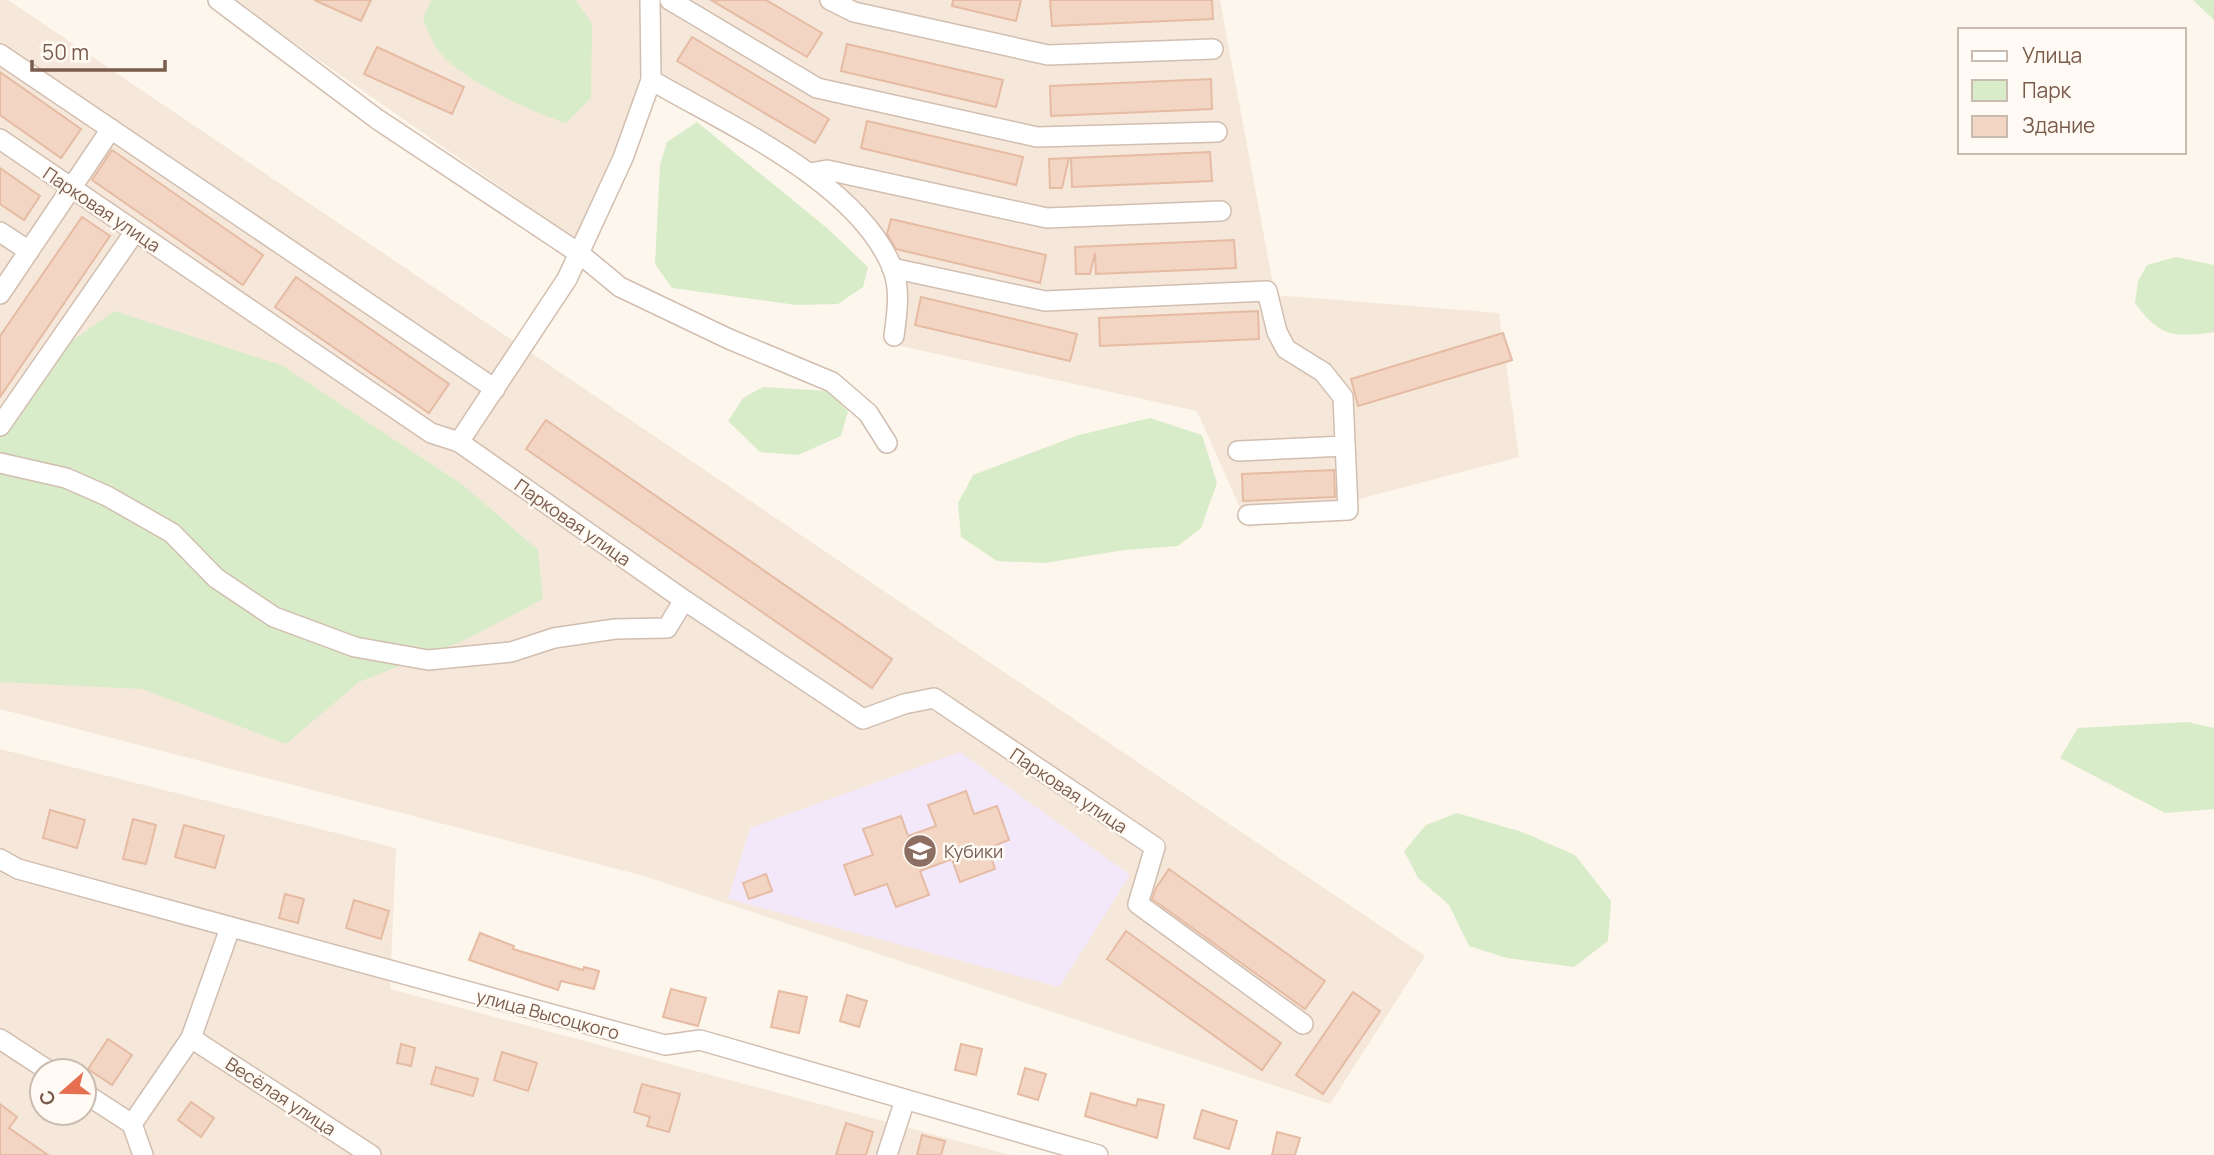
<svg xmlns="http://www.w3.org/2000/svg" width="2214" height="1155" font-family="Manrope,sans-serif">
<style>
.residential{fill:#f5e8da;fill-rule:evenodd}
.education{fill:#f3e8fa}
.green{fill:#d8ecc9}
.building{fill:#f3d5c3;stroke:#e6bba3;stroke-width:2}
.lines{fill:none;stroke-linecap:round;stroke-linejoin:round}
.minor-casing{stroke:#d1beb0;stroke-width:22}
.minor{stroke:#fff;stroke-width:19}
.labels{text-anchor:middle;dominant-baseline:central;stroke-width:5;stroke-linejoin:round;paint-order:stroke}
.street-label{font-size:18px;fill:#7a5c4d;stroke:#fffaf3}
.education-label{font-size:18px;fill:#785e54;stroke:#fffaf3;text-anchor:start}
</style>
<rect width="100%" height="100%" fill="#fdf6ec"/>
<g class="residential">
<polygon points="0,0 8,0 1425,956 1330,1104 644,876 0,709"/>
<polygon points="233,0 641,0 643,68 633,112 576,240"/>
<polygon points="657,0 1220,0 1275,295 1499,313 1519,457 1249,528 1197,411 896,345 902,298 871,226 656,74"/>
<path d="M0,749L396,848L390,989L1010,1155H0ZM42,1071H84V1113H42Z"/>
</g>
<polygon class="education" points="960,752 1130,875 1059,987 728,899 750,828"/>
<g class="green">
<path d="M431,0H576L592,24L591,98L566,123C529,111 482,88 451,64C436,52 429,35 423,18Z"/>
<polygon points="2193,0 2214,0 2214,20"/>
<polygon points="697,122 827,228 868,267 863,287 838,304 796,305 672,288 655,264 660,165 667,142"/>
<path d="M2176,257L2214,265V332C2173,338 2160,337 2135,303L2138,281L2147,265Z"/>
<polygon points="114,311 281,365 463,485 538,550 543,599 465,640 359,682 286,744 142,689 0,682 0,428 26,374"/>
<polygon points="763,387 827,391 848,411 841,436 798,455 760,452 728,421 743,398"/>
<polygon points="1150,418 1202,435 1217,483 1201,528 1178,546 1124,550 1045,563 997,561 961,537 958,503 973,475 1079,435"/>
<polygon points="2188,722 2214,728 2214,809 2165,813 2060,758 2078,728"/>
<polygon points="1457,813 1522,832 1575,855 1611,901 1608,941 1574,967 1507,958 1469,946 1449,905 1418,878 1404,851 1426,825"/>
</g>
<g class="building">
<polygon points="314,0 371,0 361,21"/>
<polygon points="711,0 766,0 822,33 807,57"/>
<polygon points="953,0 1021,0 1016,21 952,6"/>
<polygon points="1050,0 1212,0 1213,19 1052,26"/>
<polygon points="692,37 829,119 815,143 677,61"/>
<polygon points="847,44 1003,80 996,107 841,71"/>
<polygon points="377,47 464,87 452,114 364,74"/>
<polygon points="0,72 81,129 61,158 0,115"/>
<polygon points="1211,79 1212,109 1051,116 1050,86"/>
<polygon points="867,121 1023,157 1016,185 861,148"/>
<polygon points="112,150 263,255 243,285 92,180"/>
<polygon points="1210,152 1212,181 1072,187 1071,158"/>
<polygon points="1069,158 1062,188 1050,188 1049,159"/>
<polygon points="0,168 40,196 24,220 0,204"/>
<polygon points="82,217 110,236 0,397 0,336"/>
<polygon points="891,219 1046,255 1040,283 896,249 887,234"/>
<polygon points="1234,240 1236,268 1096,274 1095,253 1090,274 1076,274 1075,247"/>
<polygon points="296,277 449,384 429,413 275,307"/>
<polygon points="921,297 1077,334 1070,361 915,325"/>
<polygon points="1258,311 1259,339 1100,346 1099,318"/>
<polygon points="1503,333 1512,360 1358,406 1351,379"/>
<polygon points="546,420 892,659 872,688 526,449"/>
<polygon points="1334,470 1335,497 1243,501 1242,474"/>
<polygon points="966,791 974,814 997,806 1009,840 988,848 995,869 960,882 952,859 920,871 929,895 896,907 887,884 855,895 844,865 873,855 863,829 901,816 908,836 936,826 928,805"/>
<polygon points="50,810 85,820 77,848 43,838"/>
<polygon points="133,819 156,825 146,864 123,859"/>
<polygon points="184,825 224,836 215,868 175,857"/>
<polygon points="1169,869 1325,981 1305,1009 1152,899 1156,888"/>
<polygon points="766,874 772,891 749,899 743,883"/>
<polygon points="285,894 304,899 298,923 279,918"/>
<polygon points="354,900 389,911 381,939 346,928"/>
<polygon points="1126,931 1281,1043 1262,1070 1107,959"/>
<polygon points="480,933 514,946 513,949 583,970 584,967 599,971 594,989 561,981 558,990 469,960"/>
<polygon points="671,989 706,998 698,1026 663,1017"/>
<polygon points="779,991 807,997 799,1033 771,1027"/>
<polygon points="1353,992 1380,1011 1323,1094 1296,1075"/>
<polygon points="847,995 867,1001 859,1027 840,1021"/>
<polygon points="108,1039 132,1055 112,1085 88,1069"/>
<polygon points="401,1044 415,1048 411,1066 397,1063"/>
<polygon points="961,1044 982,1049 976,1075 955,1070"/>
<polygon points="502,1052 537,1063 528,1091 494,1080"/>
<polygon points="436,1067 478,1079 473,1096 431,1084"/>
<polygon points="1025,1068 1046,1074 1038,1100 1018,1094"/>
<polygon points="642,1084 680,1094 669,1132 647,1126 650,1117 634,1112"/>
<polygon points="1091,1093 1136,1106 1138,1099 1164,1105 1157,1138 1085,1116"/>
<polygon points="191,1102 214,1118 201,1137 178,1120"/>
<polygon points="0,1104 17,1117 9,1128 48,1155 0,1155"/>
<polygon points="1202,1110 1237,1121 1229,1149 1194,1138"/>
<polygon points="846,1123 873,1132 866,1155 836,1155"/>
<polygon points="1277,1132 1300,1138 1295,1155 1272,1155"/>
<polygon points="922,1135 945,1141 941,1155 917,1155"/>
</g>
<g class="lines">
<g class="minor-casing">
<g id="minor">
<polyline points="218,0 377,119 580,254 620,287 729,339 832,382 868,413 887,443"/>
<polyline points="670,0 817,88 1037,137 1217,132"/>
<polyline points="830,0 854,12 1048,55 1213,49"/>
<polyline points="0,54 495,389"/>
<path d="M651,80C728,125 856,181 892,267C901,289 897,313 894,336"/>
<polyline points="0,139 431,433 459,442 684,600 863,719 904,704 934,698 1155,847 1138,904 1303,1024"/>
<polyline points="810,173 827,170 1047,218 1221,211"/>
<polyline points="0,232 29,251"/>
<polyline points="892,268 1045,301 1267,291 1277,332 1286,349 1323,372 1343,397 1348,510 1248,515"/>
<polyline points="0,294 111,129"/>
<polyline points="0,426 134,233"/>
<polyline points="459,442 567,279 623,158 651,80 650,0"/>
<polyline points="1238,451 1345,446"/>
<polyline points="0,463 66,478 107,496 172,533 216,578 274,617 355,647 428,660 511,652 554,638 615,629 667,628 684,600"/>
<polyline points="0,859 18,869 665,1045 700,1040 1098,1155"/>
<polyline points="191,1038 371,1155"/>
<polyline points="0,1039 49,1071"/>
<polyline points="84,1093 132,1124 143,1155"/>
<polyline points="132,1124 191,1038 230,928"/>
<polyline points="887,1155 905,1100"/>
</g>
</g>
<use href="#minor" class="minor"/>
</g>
<defs>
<g id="school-disc" transform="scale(1.75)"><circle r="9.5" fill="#8d6e63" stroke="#fffaf3"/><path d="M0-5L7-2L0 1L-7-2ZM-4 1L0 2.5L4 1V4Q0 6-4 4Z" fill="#fff"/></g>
</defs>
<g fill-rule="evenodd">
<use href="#school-disc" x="920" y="851"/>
</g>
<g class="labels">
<g class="street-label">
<text transform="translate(102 209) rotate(34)">Парковая улица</text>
<text transform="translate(573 522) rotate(35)">Парковая улица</text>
<text transform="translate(1069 790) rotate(34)">Парковая улица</text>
<text transform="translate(548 1014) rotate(15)">улица Высоцкого</text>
<text transform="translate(281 1096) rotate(33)">Весёлая улица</text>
</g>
<g class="education-label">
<text x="944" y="851">Кубики</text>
</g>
</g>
<rect x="1958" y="28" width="228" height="126" fill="#fffaf3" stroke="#cabbb1" stroke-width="2"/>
<rect x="1972" y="51" width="35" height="10" fill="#ffffff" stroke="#cabbb1" stroke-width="2"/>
<text x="2022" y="63" font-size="21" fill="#7a5c4d">Улица</text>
<rect x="1972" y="80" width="35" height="21" fill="#d8ecc9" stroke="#cabbb1" stroke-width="2"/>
<text x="2022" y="98" font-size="21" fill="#7a5c4d">Парк</text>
<rect x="1972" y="116" width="35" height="21" fill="#f3d5c3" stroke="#cabbb1" stroke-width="2"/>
<text x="2022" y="133" font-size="21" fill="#7a5c4d">Здание</text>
<g transform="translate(63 1092) rotate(250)"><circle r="33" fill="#fffaf3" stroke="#cabbb1" stroke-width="2"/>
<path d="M0-5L12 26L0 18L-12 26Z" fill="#e76f51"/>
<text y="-10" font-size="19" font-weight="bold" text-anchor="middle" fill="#7a5c4d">С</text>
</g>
<path d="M32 60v10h133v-10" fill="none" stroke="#7a5c4d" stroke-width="3.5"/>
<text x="42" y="60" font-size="21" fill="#7a5c4d" stroke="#fffaf3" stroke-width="5" paint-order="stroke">50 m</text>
</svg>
